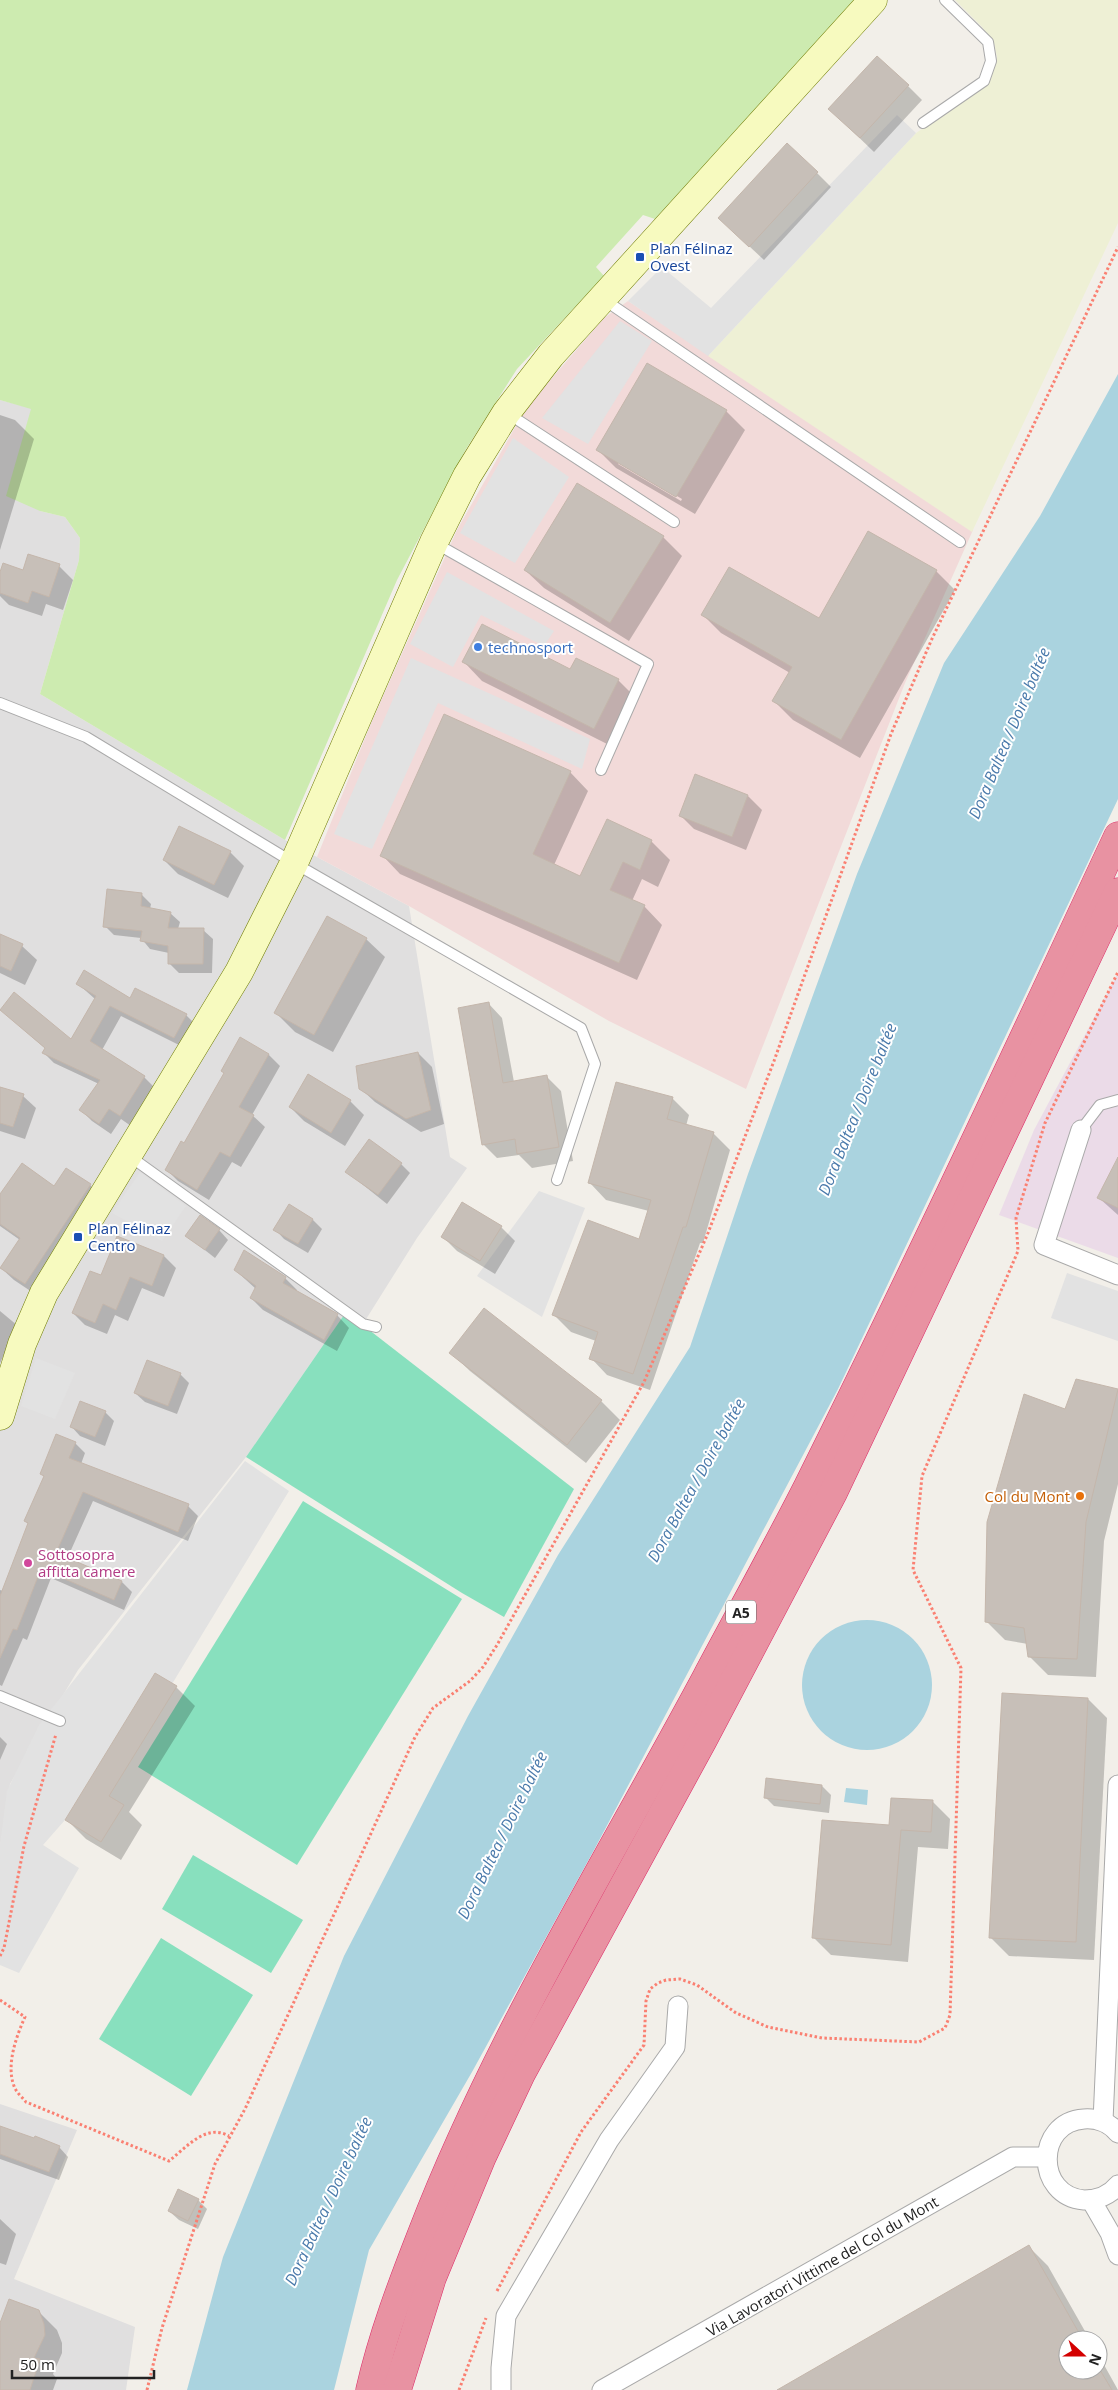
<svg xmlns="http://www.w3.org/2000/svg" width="1118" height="2390" font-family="'Open Sans',sans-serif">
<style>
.residential{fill:#e0dfdf}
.commercial{fill:#f2dad9}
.industrial{fill:#ebdbe8}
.farmland{fill:#eef0d5}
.grass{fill:#cdebb0}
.pitch{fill:#88e0be}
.parking{fill:#e2e2e2}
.water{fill:#aad3df}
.shadow{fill:#0003;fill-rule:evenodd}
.building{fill:#c7bfb8;stroke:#c4b6ab}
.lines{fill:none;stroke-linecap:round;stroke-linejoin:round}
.lane-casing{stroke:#a9a9a9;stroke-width:12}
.street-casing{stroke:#a9a9a9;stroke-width:21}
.secondary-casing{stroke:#707d05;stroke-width:29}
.highway-casing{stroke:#dc2a67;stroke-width:29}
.path{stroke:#fa8072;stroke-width:3;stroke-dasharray:2.5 2.5;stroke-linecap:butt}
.lane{stroke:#fff;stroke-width:10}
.street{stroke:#fff;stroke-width:19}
.secondary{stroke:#f7fabf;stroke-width:28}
.highway{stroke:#e892a2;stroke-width:28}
.transit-dot{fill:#1a4fb4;stroke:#fff;stroke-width:2}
.shop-dot{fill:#3f7fe0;stroke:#fff;stroke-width:2}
.food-dot{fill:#e8710a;stroke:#fff;stroke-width:2}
.hotel-dot{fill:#d1479c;stroke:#fff;stroke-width:2}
.labels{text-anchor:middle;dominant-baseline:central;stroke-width:4;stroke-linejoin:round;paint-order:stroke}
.shield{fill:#fff;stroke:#646464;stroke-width:1}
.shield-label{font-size:14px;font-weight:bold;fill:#222}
.transit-label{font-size:15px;fill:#164399;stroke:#fff;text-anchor:start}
.shop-label{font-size:15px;fill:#366cbe;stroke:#fff;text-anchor:start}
.food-label{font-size:15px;fill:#c56008;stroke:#fff;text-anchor:end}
.hotel-label{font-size:15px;fill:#b23c85;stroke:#fff;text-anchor:start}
.street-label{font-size:15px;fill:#222;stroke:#fff}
.water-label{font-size:16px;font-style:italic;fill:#4a7aab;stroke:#fff}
</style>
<rect width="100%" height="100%" fill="#f2efe9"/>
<g class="residential">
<polygon points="0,400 31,408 40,511 65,517 80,538 79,560 40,694 285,840 409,906 450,1157 467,1168 417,1238 363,1324 346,1312 246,1457 78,1670 10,1784 0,1847"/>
<polygon points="0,2104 77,2130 14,2279 135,2327 126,2390 0,2390"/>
</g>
<polygon class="commercial" points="628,301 973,530 905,683 746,1089 609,1021 409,906 317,857 372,721 457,530 526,408 604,318"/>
<polygon class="industrial" points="1118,973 1118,1258 999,1215 1034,1130"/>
<polygon class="farmland" points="955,0 1118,0 1118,223 972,532 708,356 916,133 968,98 991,78 997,57 994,43 982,27"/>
<polygon class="grass" points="0,0 855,0 655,219 643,215 596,267 604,276 517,369 466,449 397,580 285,840 40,694 79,560 80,538 65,517 40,511 6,496 31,409 0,400"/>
<g class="pitch">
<polygon points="346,1312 574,1489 504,1617 462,1593 246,1457"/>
<polygon points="303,1501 462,1599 297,1865 138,1767"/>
<polygon points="193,1855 303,1920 271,1973 162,1909"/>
<polygon points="161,1938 253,1995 191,2096 99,2039"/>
</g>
<g class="parking">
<polygon points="897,115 916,133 708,356 628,301 662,267 711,308"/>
<polygon points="620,321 652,341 588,444 542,418"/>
<polygon points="513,438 569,477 515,563 460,533"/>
<polygon points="447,572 554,631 544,646 481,615 453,667 410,644"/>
<polygon points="411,658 590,739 582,769 438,703 372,849 334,834"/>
<polygon points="140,1172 186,1206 162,1241 112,1213"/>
<polygon points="539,1191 585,1208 542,1317 477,1276"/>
<polygon points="1067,1273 1118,1291 1118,1341 1051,1318"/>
<polygon points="36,1358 75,1373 55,1419 21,1406"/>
<polygon points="245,1461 289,1491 172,1684 155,1673 65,1820 43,1845 79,1868 19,1973 0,1965 0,1845 7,1791 39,1725"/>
</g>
<g class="water">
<polygon points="1118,374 1118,799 838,1389 594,1850 472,2072 369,2250 334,2390 187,2390 223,2257 344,1956 468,1716 558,1555 690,1347 748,1174 857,874 944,663 1040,516"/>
<circle cx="867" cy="1685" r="65"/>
<polygon points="846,1788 868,1790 867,1805 844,1802"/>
</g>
<g class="shadow">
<polygon points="908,86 922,100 874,152 844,123"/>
<polygon points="817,173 831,187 764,260 734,232"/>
<path d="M726,411L745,430L695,514L616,468L598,450ZM618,461L682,499L681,501L618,464Z"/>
<polygon points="0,415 15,420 34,439 0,550"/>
<polygon points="869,533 936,571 955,590 860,758 793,720 774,701 790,673 721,633 703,615 820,620"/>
<polygon points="663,537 682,556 629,641 544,588 525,570"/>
<polygon points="59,566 73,580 63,610 46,604 42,616 9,605 0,596 0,576"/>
<polygon points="464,662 618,680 637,699 613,747 482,681"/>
<polygon points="570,772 588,791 554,865 581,877 651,841 670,860 658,887 642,879 632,901 644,906 662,925 637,980 400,874 382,855"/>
<polygon points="748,796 762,810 746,850 694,829 680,815"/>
<polygon points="230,852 244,866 228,898 178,874 164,860"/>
<polygon points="141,894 151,904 150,909 170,913 180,922 178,929 203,930 213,939 212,973 179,973 169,963 169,953 150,949 141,938 114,935 105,926"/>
<polygon points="0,935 22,946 37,960 25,985 0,973"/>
<polygon points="366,939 385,957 333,1052 295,1032 276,1013"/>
<polygon points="77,983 186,1015 197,1026 185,1048 121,1016 102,1050 144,1077 155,1088 131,1126 121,1119 111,1134 92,1121 81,1110 99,1084 54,1063 44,1053 46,1049 1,1010 71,1040 95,999"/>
<polygon points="488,1003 502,1018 514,1082 547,1077 561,1091 573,1161 532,1168 519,1155 497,1158 483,1144"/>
<polygon points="418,1053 432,1067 444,1124 421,1132 375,1102 360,1088"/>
<polygon points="268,1054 280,1066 252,1115 265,1127 241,1167 232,1162 209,1200 178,1181 166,1169 184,1144"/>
<polygon points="0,1087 23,1096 36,1108 25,1139 0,1131"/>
<polygon points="672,1098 689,1115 686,1126 713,1133 730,1150 703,1243 700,1243 650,1390 607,1375 591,1358 596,1341 571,1332 554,1315 640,1240 649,1211 606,1200 590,1183"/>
<polygon points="350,1101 364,1115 345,1146 304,1121 290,1107"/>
<polygon points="1118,1160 1118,1215 1099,1198"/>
<polygon points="401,1164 410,1173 387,1204 347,1172"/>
<polygon points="90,1185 103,1198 38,1296 14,1280 1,1268 20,1240 0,1226 0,1196"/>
<polygon points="289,1206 313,1220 322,1229 308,1253 284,1239 275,1229"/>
<polygon points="501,1227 515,1241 495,1274 457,1251 443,1237"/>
<polygon points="219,1230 228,1240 215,1258 187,1236"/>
<polygon points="117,1237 164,1256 176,1268 164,1297 142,1288 128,1321 115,1315 107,1334 85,1325 73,1313 101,1277"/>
<polygon points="235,1270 285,1278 297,1290 296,1292 337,1315 349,1328 337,1351 263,1310 251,1298 256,1289"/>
<polygon points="0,1311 18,1326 0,1363"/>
<polygon points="451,1353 601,1401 620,1420 586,1463 470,1371"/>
<polygon points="180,1374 189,1383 177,1414 145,1402 135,1393"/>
<polygon points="1118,1390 1118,1484 1104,1541 1096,1677 1048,1675 1029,1656 1028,1644 1005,1640 986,1621 1066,1411"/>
<polygon points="105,1412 114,1421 105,1446 80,1436 71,1426"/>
<polygon points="75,1443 85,1453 81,1464 188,1506 198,1516 188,1541 93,1501 67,1559 122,1582 132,1592 124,1610 51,1578 27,1640 23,1638 2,1686 0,1685 0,1590 3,1591 29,1524 25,1521 45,1477 42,1474"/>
<polygon points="156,1675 176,1687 195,1706 129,1812 142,1825 121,1860 86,1839 67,1820"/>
<polygon points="1088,1699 1107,1718 1094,1960 1009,1956 990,1937"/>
<polygon points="0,1737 7,1744 0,1760"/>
<polygon points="822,1786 831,1795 829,1813 774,1806 765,1797"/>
<polygon points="932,1801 950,1819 948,1849 918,1847 908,1962 831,1955 813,1937 890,1827"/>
<polygon points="0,2127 59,2147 68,2157 59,2180 0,2159"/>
<polygon points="198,2200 207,2209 198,2229 179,2220 169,2211"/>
<polygon points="0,2219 16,2234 6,2265 0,2263"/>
<polygon points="1029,2247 1048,2266 1090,2340 1068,2340 1068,2370 1098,2370 1098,2354 1118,2390 780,2390"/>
<polygon points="38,2311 57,2330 62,2343 62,2353 53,2374 57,2379 53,2390 0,2390 0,2327"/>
</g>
<g class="building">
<polygon points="877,56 909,85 860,138 828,109"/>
<polygon points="787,143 818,172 749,247 718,218"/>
<polygon points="647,363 727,410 676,497 596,450"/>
<polygon points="577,483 664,536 610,623 524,570"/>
<polygon points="868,531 937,570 841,740 772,701 792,667 701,615 729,567 819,618"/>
<polygon points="28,554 60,564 49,597 32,591 28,603 0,593 0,572 3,563 23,570"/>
<polygon points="482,624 570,669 576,658 619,679 594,729 462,662"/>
<polygon points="444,714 571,771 533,854 580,876 607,819 652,840 640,870 623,862 610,890 645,905 619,963 380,856"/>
<polygon points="695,774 748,795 732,837 679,816"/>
<polygon points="179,826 231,851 214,885 163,860"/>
<polygon points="107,889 142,893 141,906 171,912 168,928 204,928 203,964 168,964 168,946 140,941 142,931 103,927"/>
<polygon points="327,916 367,938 314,1035 274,1013"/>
<polygon points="0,934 23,944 11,971 0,966"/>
<polygon points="84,970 130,998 135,988 187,1014 174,1038 110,1006 90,1041 145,1076 120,1116 109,1109 99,1124 79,1110 100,1080 42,1053 45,1048 0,1010 14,992 71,1039 96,996 76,984"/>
<polygon points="489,1002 503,1083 547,1075 559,1147 517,1154 515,1139 482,1145 458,1008"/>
<polygon points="240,1037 269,1054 239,1107 254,1115 230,1157 220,1152 197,1190 165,1170 181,1141 184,1143 224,1073 221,1071"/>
<polygon points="418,1052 431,1110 406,1119 359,1089 356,1066"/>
<polygon points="308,1074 351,1100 331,1133 289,1107"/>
<polygon points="616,1082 673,1097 667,1119 714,1132 686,1227 683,1227 633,1374 589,1359 598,1332 552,1315 588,1220 639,1239 651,1200 588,1183"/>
<polygon points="0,1087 24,1094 13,1127 0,1123"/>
<polygon points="369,1139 402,1163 378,1195 345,1172"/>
<polygon points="1118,1157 1118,1208 1097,1198"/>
<polygon points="22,1163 54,1186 66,1168 91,1184 25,1284 0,1268 20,1238 0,1224 0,1194"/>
<polygon points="462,1202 502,1226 480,1261 441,1237"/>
<polygon points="289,1204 313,1219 298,1244 273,1230"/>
<polygon points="200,1215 220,1229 205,1250 185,1236"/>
<polygon points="117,1236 164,1255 152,1286 130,1277 116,1310 103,1304 95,1323 72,1313 90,1271 101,1275"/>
<polygon points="244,1250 286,1277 283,1283 338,1314 324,1340 250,1298 256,1286 234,1270"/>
<polygon points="484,1308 602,1400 567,1445 449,1353"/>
<polygon points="147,1360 181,1373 168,1406 134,1393"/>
<polygon points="1076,1379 1118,1389 1086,1522 1077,1659 1028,1657 1024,1628 985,1622 987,1522 1024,1394 1065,1409"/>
<polygon points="80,1401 106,1411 95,1437 70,1427"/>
<polygon points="56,1434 76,1442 69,1458 189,1504 178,1532 83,1492 56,1553 122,1581 114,1600 41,1569 17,1630 13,1629 0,1658 0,1596 28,1523 24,1521 44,1476 40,1474"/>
<polygon points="155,1673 177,1686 109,1796 124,1805 101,1842 65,1820"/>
<polygon points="1002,1693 1088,1698 1076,1942 989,1938"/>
<polygon points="766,1778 822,1785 820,1804 764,1798"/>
<polygon points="891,1798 933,1800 931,1832 901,1830 891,1945 812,1938 822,1820 889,1825"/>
<polygon points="0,2126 34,2138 35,2136 60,2146 49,2172 0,2154"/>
<polygon points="178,2189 199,2199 188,2221 168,2211"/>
<polygon points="1029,2245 1083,2340 1068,2340 1068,2370 1100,2370 1112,2390 777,2390"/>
<polygon points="9,2299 39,2310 44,2324 45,2335 34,2358 40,2359 30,2390 0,2390 0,2323"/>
</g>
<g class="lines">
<g class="lane-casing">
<g id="lane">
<polyline points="923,123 984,81 991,61 988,42 945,0"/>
<polyline points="603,299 960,542"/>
<polyline points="507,413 674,522"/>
<polyline points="435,543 648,664 601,770"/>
<polyline points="0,703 86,737 294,863 581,1028 595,1064 557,1180"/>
<polyline points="1081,1130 1100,1105 1118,1100"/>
<polyline points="128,1155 363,1324 376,1327"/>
<polyline points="0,1696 60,1721"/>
</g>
</g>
<g class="street-casing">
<g id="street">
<polyline points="1081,1130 1044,1245 1118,1275"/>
<polyline points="1103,2121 1118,1785"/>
<path d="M1118,2133C1110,2123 1097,2118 1084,2119C1035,2122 1035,2196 1084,2200C1097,2200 1110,2195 1118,2185"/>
<polyline points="1091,2200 1110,2233 1118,2255"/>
<polyline points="501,2390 501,2368 506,2316 609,2140 675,2047 678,2006"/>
<polyline points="602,2390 1013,2157 1046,2157"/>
</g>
</g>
<g class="secondary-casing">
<polyline id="secondary" points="0,1416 22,1344 44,1293 239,972 294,863 434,542 467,476 506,413 551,355 873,0"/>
</g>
<g class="highway-casing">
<g id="highway">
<path d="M370,2390C382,2337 402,2284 422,2233C497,2039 608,1861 706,1678C740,1614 775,1551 808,1486C915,1271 1017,1053 1118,836"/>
<polyline points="397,2390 432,2278 482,2157 521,2074 703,1740 833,1493 1118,892"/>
</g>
</g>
<g class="path">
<polyline points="0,1956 4,1948 24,1846 56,1734"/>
<path d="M0,2000L25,2017C16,2037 6,2065 14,2086C16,2092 22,2097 26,2102L169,2161C187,2147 206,2123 229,2136"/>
<polyline points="497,2291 581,2132 644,2045 646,2001 650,1989 658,1983 666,1980 680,1979 697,1985 736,2013 768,2027 822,2038 919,2042 945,2028 950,2015 961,1668 913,1570 922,1476 1018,1251 1016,1218 1045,1123 1118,972"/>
<polyline points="147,2390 162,2328 215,2164 245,2109 415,1737 433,1708 470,1681 483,1667 497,1645 644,1382 708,1233 774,1061 891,734 931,641 1118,247"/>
<polyline points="459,2390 486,2318"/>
</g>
<use href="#lane" class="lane"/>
<use href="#street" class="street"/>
<use href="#secondary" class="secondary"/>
<use href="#highway" class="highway"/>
</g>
<g class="transit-dot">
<rect x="635" y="252" width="10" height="10" rx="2.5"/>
<rect x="73" y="1232" width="10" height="10" rx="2.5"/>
</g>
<circle class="shop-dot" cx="478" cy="647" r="5"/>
<circle class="food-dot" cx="1080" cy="1496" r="5"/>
<circle class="hotel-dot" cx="28" cy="1563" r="5"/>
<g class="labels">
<rect class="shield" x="726" y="1600.5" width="30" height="23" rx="4"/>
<g class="shield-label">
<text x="741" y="1612">A5</text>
</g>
<g class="transit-label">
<text x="650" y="248">Plan Félinaz<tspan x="650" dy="17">Ovest</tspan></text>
<text x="88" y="1228">Plan Félinaz<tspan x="88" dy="17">Centro</tspan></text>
</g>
<g class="shop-label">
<text x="488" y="647">technosport</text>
</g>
<g class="food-label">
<text x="1070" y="1496">Col du Mont</text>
</g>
<g class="hotel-label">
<text x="38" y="1554">Sottosopra<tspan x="38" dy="17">affitta camere</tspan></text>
</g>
<g class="street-label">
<text transform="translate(822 2266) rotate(-30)">Via Lavoratori Vittime del Col du Mont</text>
</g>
<g class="water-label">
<text transform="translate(1009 733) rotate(-67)">Dora Baltea / Doire baltée</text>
<text transform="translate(857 1109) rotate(-68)">Dora Baltea / Doire baltée</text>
<text transform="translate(696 1480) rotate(-61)">Dora Baltea / Doire baltée</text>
<text transform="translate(502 1835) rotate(-64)">Dora Baltea / Doire baltée</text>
<text transform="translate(328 2201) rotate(-65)">Dora Baltea / Doire baltée</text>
</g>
</g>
<g transform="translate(1083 2355) rotate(111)"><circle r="24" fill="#ffffff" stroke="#a7a7a7"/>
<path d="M0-4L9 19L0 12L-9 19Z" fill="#d40000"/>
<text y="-8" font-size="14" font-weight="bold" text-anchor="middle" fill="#222222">N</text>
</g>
<path d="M12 2370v8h142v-8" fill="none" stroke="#222222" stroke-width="2.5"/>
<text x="20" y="2370" font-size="15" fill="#222222" stroke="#ffffff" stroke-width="4" paint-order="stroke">50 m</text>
</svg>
